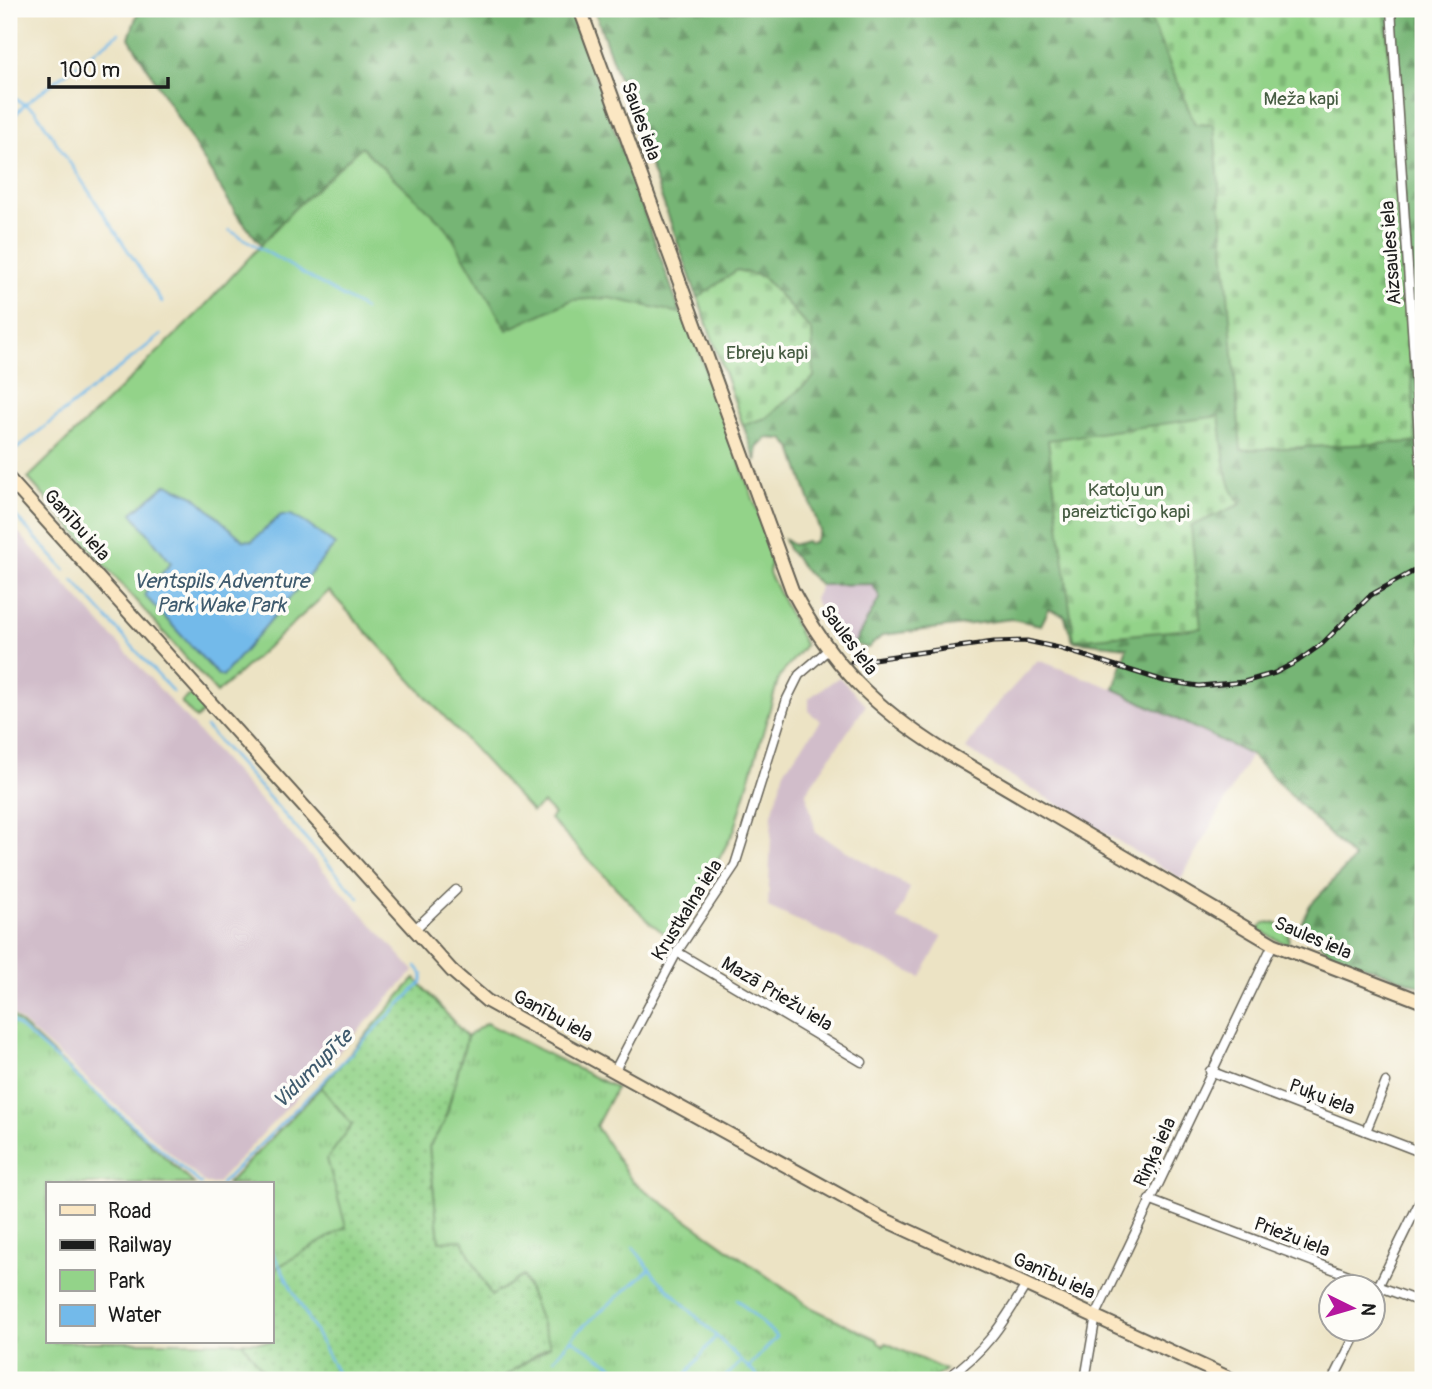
<svg xmlns="http://www.w3.org/2000/svg" width="1432" height="1389" font-family="Pangolin,sans-serif">
<style>
.industrial{fill:#d1bdca}
.grass{fill:url(#grass-tufts);stroke:#587852;stroke-width:2}
.forest{fill:url(#forest-firs);stroke:#496848;stroke-width:2}
.cemetery{fill:url(#cemetery-stones);stroke:#587852;stroke-width:2}
.park{fill:#93d389;stroke:#587852;stroke-width:2}
.garden{fill:url(#garden-dots);stroke:#587852;stroke-width:2}
.water{fill:#73baea;stroke:#486b83;stroke-width:2}
.lines{fill:none;stroke-linecap:round;stroke-linejoin:round}
.stream{stroke:#73baea;stroke-width:2.5}
.street-casing{stroke:#656257;stroke-width:11}
.secondary-casing{stroke:#656257;stroke-width:16}
.street{stroke:#fff;stroke-width:8}
.secondary{stroke:#fbe7c3;stroke-width:12}
.rail-casing{stroke:#1c1c1c;stroke-width:5}
.rail{stroke:#fdfcf7;stroke-width:2.5;stroke-dasharray:8;stroke-linecap:butt}
.labels{text-anchor:middle;dominant-baseline:central;stroke-width:7;stroke-linejoin:round;paint-order:stroke}
.park-label{font-size:19px;fill:#465c42;stroke:#fdfcf7}
.street-label{font-size:19px;fill:#1c1c1c;stroke:#fdfcf7}
.water-label{font-size:21px;font-style:italic;fill:#3f5b6e;stroke:#fdfcf7}
</style>
<defs>
<pattern id="grass-tufts" width="24" height="20" patternUnits="userSpaceOnUse" patternTransform="scale(1.75)"><rect width="24" height="20" fill="#93d389"/><path d="M3 7l-1-3M5 7V3M7 7l1-3M15 17l-1-3M17 17v-4M19 17l1-3" fill="none" stroke="#7eb576"/></pattern>
<pattern id="forest-firs" width="22" height="20" patternUnits="userSpaceOnUse" patternTransform="scale(1.75)"><rect width="22" height="20" fill="#76b575"/><path d="M5 1l3.5 6h-7zM16 11l3.5 6h-7z" fill="#60925f"/></pattern>
<pattern id="cemetery-stones" width="16" height="16" patternUnits="userSpaceOnUse" patternTransform="scale(1.75)"><rect width="16" height="16" fill="#93d389"/><path d="M2 7V4a2 2 0 0 1 4 0v3zM10 15v-3a2 2 0 0 1 4 0v3z" fill="#7eb576"/></pattern>
<pattern id="garden-dots" width="8" height="8" patternUnits="userSpaceOnUse" patternTransform="scale(1.75)"><rect width="8" height="8" fill="#93d389"/><path d="M2 2h.1M6 6h.1" fill="none" stroke="#7eb576" stroke-width="1.8" stroke-linecap="round"/></pattern>
</defs>
<rect width="100%" height="100%" fill="#fdfcf7"/>
<filter id="ink" filterUnits="userSpaceOnUse"><feTurbulence type="fractalNoise" baseFrequency=".0143" numOctaves="2"/><feDisplacementMap in="SourceGraphic" scale="14" xChannelSelector="R" yChannelSelector="G"/><feConvolveMatrix kernelMatrix="1 2 1 2 8 2 1 2 1" color-interpolation-filters="sRGB"/></filter>
<filter id="wash" filterUnits="userSpaceOnUse"><feTurbulence type="fractalNoise" baseFrequency=".00686" numOctaves="4" result="noise"/><feDisplacementMap in="SourceGraphic" scale="28" xChannelSelector="R" yChannelSelector="G"/><feGaussianBlur stdDeviation="1.57" result="paint"/><feColorMatrix in="noise" values="0 0 0 0 0 0 0 0 0 0 0 0 0 0 0 0 0 1.4 0 .05"/><feComposite in="paint" operator="in"/></filter>
<g filter="url(#wash)">
<rect width="100%" height="100%" fill="#ece3c4"/>
<g class="industrial">
<polygon points="9,522 414,971 216,1184 206,1184 9,1011"/>
<polygon points="872,584 880,597 854,644 841,645 814,599 821,585"/>
<polygon points="1038,660 1138,698 1251,755 1181,879 966,749 988,714"/>
<polygon points="839,677 866,705 806,792 816,833 910,888 897,919 942,937 921,977 768,907 772,814 784,771 821,721 809,712 809,698"/>
</g>
<g class="grass">
<polygon points="189,696 195,696 204,704 204,711 196,719 181,702"/>
<path d="M1264,923C1273,921 1284,925 1289,932L1288,945L1258,930Z"/>
<polygon points="9,1013 194,1184 47,1184 47,1342 248,1342 274,1380 9,1380"/>
<polygon points="486,1023 616,1088 596,1126 632,1181 812,1308 878,1340 878,1343 884,1346 886,1343 945,1370 931,1380 499,1380 550,1346 524,1277 491,1296 462,1241 439,1242 429,1147 444,1123 467,1037"/>
<polygon points="321,1087 352,1125 328,1159 347,1227 271,1271 271,1184 227,1184"/>
</g>
<g class="forest">
<polygon points="139,9 571,9 736,467 332,332 237,215 129,38"/>
<polygon points="594,9 1423,9 1423,987 1330,953 1301,924 1310,905 1354,859 1251,755 1114,689 1127,647 1073,641 1064,615 1049,609 1041,625 1012,619 883,635 868,648 854,644 880,597 872,584 821,585 808,574 788,549 784,539 793,545 806,541 808,544 814,542 820,531 792,448 783,439 767,438 758,447 756,461"/>
</g>
<g class="cemetery">
<polygon points="1146,9 1385,9 1416,442 1241,450 1214,125 1195,124"/>
<polygon points="737,270 763,277 812,331 814,377 766,418 743,425 698,298"/>
<path d="M1219,416C1224,444 1222,481 1241,504L1191,526L1201,628L1074,640L1048,440Z"/>
</g>
<polygon class="park" points="361,147 446,227 507,330 572,300 609,298 685,314 772,550 769,573 805,645 779,677 735,829 675,941 649,922 550,819 554,814 543,803 532,812 329,591 217,693 28,478 200,311 292,211"/>
<polygon class="garden" points="415,978 467,1037 444,1123 429,1147 439,1241 462,1240 491,1296 523,1276 550,1345 499,1380 270,1380 242,1342 271,1342 271,1271 346,1227 327,1159 352,1125 321,1087"/>
<polygon class="water" points="167,484 194,496 243,540 252,541 281,515 291,515 307,524 335,545 223,676 218,675 146,597 145,593 171,563 132,513"/>
<g class="lines">
<g class="stream">
<polyline points="9,95 35,110 162,302"/>
<polyline points="9,122 25,104 119,33"/>
<polyline points="229,230 364,309"/>
<polyline points="14,451 161,335"/>
<polyline points="12,512 65,570"/>
<polyline points="73,580 173,692"/>
<polyline points="206,727 359,898"/>
<polyline points="9,1018 201,1184"/>
<polyline points="221,1184 422,982 423,975 416,966"/>
<polyline points="633,1247 656,1277 761,1380"/>
<polyline points="271,1250 341,1380"/>
<polyline points="737,1299 777,1337 748,1368"/>
<polyline points="571,1339 613,1366"/>
<polyline points="554,1359 578,1331 650,1269"/>
<polyline points="682,1380 716,1336"/>
<polyline points="722,1380 742,1361"/>
</g>
</g>
</g>
<g filter="url(#ink)">
<g class="lines">
<g class="street-casing">
<g id="street">
<polyline points="1391,9 1423,495"/>
<polyline points="415,929 456,890"/>
<polyline points="677,952 862,1062"/>
<polyline points="1210,1071 1423,1153"/>
<polyline points="614,1072 677,952 735,865 787,699 799,675 828,650"/>
<polyline points="1366,1131 1386,1082"/>
<polyline points="1149,1200 1423,1303"/>
<polyline points="1372,1299 1423,1195"/>
<path d="M945,1380C986,1350 1000,1328 1026,1285"/>
<polyline points="1085,1380 1096,1315 1273,944"/>
<polyline points="1333,1380 1358,1330"/>
</g>
</g>
<g class="secondary-casing">
<g id="secondary">
<path d="M580,9L792,590C832,665 872,706 944,751L1273,944L1423,1002"/>
<polyline points="9,479 452,971 487,1001 883,1219 1233,1380"/>
</g>
</g>
<use href="#street" class="street"/>
<use href="#secondary" class="secondary"/>
<g class="rail-casing">
<polyline id="rail" points="852,662 994,642 1027,641 1059,648 1164,681 1199,686 1244,682 1275,673 1298,661 1322,644 1371,595 1423,566"/>
</g>
<use href="#rail" class="rail"/>
</g>
</g>
<g class="labels">
<g class="park-label">
<text x="1301" y="99">Meža kapi</text>
<text x="767" y="353">Ebreju kapi</text>
<text x="1126" y="490">Katoļu un<tspan x="1126" dy="22">pareizticīgo kapi</tspan></text>
</g>
<g class="street-label">
<text transform="translate(641 121) rotate(70)">Saules iela</text>
<text transform="translate(1391 253) rotate(-94)">Aizsaules iela</text>
<text transform="translate(77 525) rotate(48)">Ganību iela</text>
<text transform="translate(849 640) rotate(53)">Saules iela</text>
<text transform="translate(687 910) rotate(-58)">Krustkalna iela</text>
<text transform="translate(1313 938) rotate(23)">Saules iela</text>
<text transform="translate(777 994) rotate(31)">Mazā Priežu iela</text>
<text transform="translate(553 1016) rotate(29)">Ganību iela</text>
<text transform="translate(1322 1097) rotate(21)">Puķu iela</text>
<text transform="translate(1155 1152) rotate(-65)">Riņķa iela</text>
<text transform="translate(1292 1237) rotate(21)">Priežu iela</text>
<text transform="translate(1054 1276) rotate(24)">Ganību iela</text>
</g>
<g class="water-label">
<text x="221" y="581">Ventspils Adventure<tspan x="221" dy="24">Park Wake Park</tspan></text>
<text transform="translate(313 1069) rotate(-45)">Vidumupīte</text>
</g>
</g>
<rect width="1432" height="1389" fill="none" stroke="#fdfcf7" stroke-width="35"/>
<rect x="46" y="1182" width="228" height="161" fill="#fdfcf7" stroke="#a3a29f" stroke-width="2"/>
<rect x="60" y="1205" width="35" height="10" fill="#fbe7c3" stroke="#a3a29f" stroke-width="2"/>
<text x="108" y="1218" font-size="21" fill="#1c1c1c">Road</text>
<rect x="60" y="1240" width="35" height="10" fill="#1c1c1c" stroke="#a3a29f" stroke-width="2"/>
<text x="108" y="1252" font-size="21" fill="#1c1c1c">Railway</text>
<rect x="60" y="1270" width="35" height="21" fill="#93d389" stroke="#a3a29f" stroke-width="2"/>
<text x="108" y="1288" font-size="21" fill="#1c1c1c">Park</text>
<rect x="60" y="1305" width="35" height="21" fill="#73baea" stroke="#a3a29f" stroke-width="2"/>
<text x="108" y="1322" font-size="21" fill="#1c1c1c">Water</text>
<g transform="translate(1352 1308) rotate(95)"><circle r="33" fill="#fdfcf7" stroke="#a3a29f" stroke-width="2"/>
<path d="M0-5L12 26L0 18L-12 26Z" fill="#b5179e"/>
<text y="-10" font-size="19" font-weight="bold" text-anchor="middle" fill="#1c1c1c">N</text>
</g>
<path d="M49 77v10h119v-10" fill="none" stroke="#1c1c1c" stroke-width="3.5"/>
<text x="60" y="77" font-size="21" fill="#1c1c1c" stroke="#fdfcf7" stroke-width="5" paint-order="stroke">100 m</text>
</svg>
